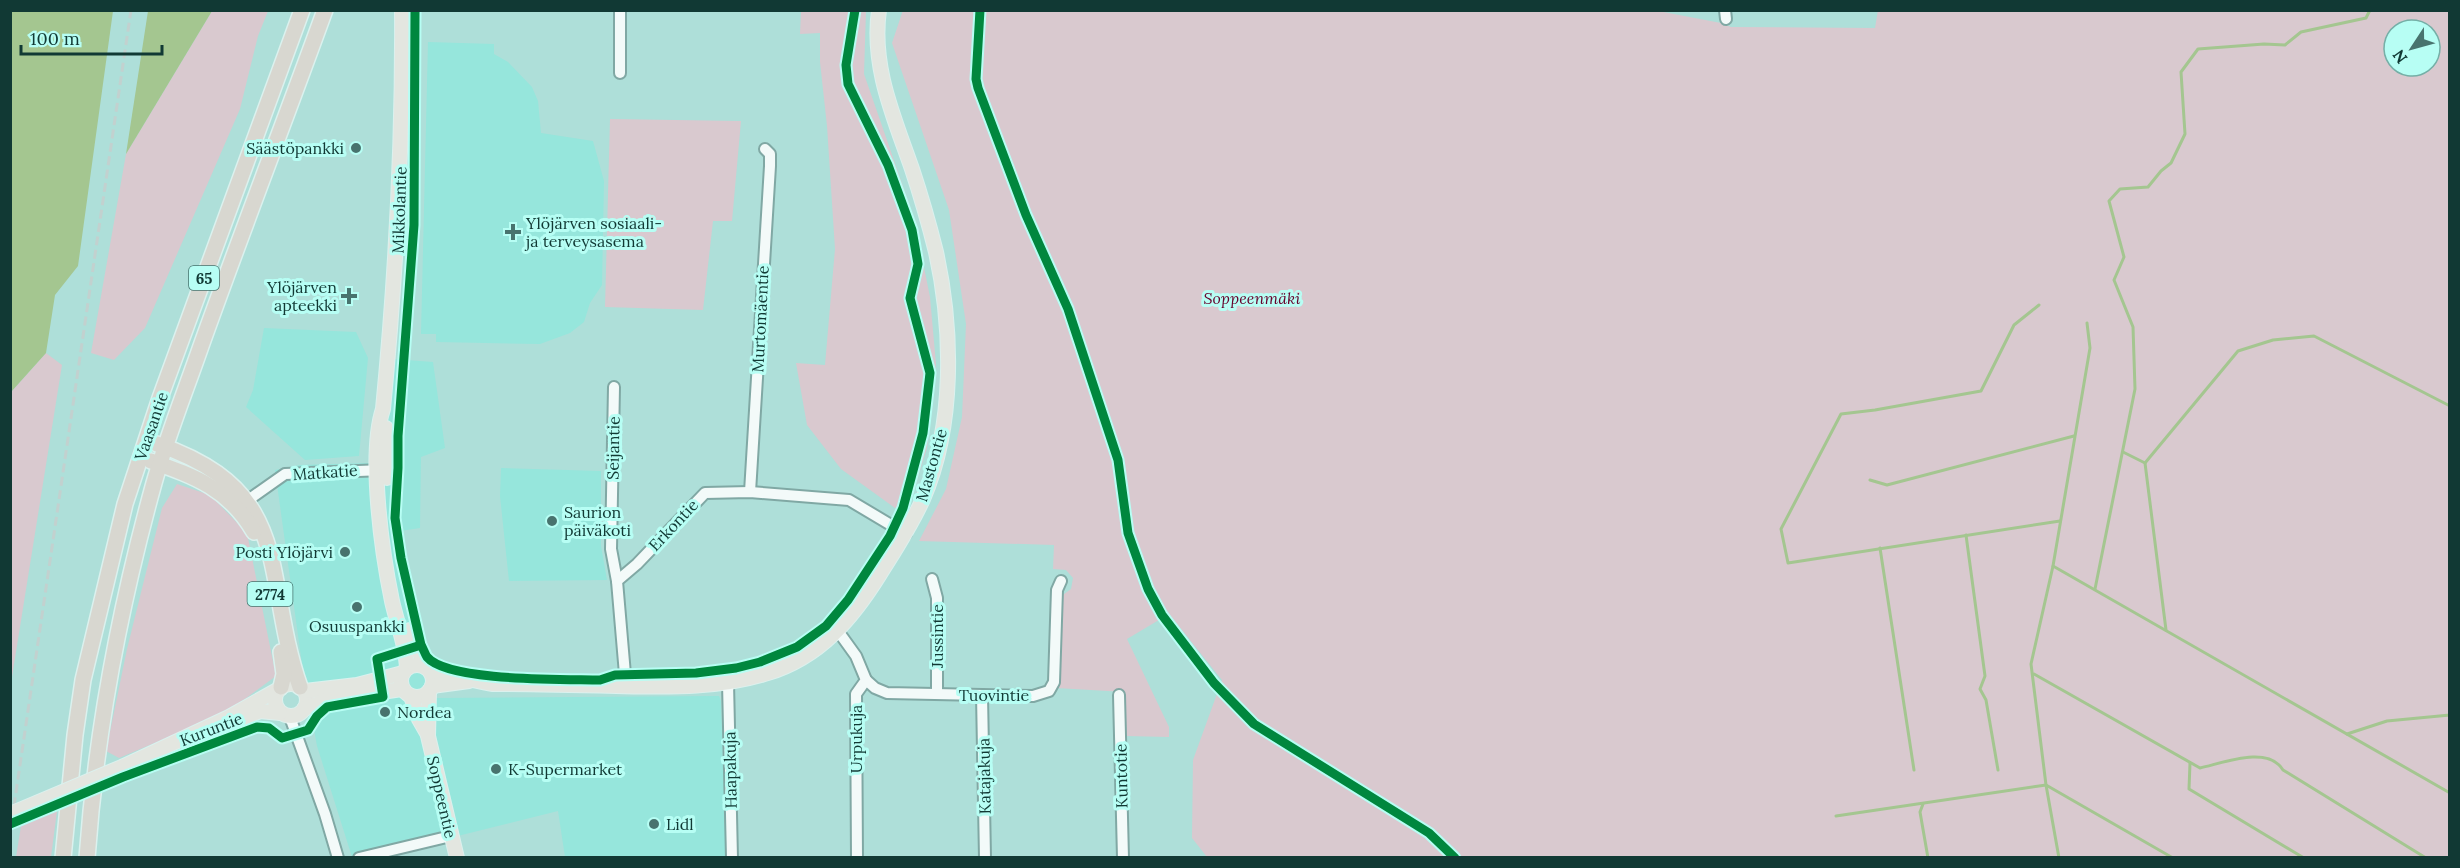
<svg xmlns="http://www.w3.org/2000/svg" width="2460" height="868" font-family="Lora,serif">
<style>
.built{fill:#96e6dc}
.green{fill:#d9c9cf;fill-rule:evenodd}
.water{fill:#a4c690}
.lines{fill:none;stroke-linecap:round;stroke-linejoin:round}
.stream{stroke:#a4c690;stroke-width:3}
.minor-casing{stroke:#80a8a4;stroke-width:14}
.major-casing{stroke:#dbf1ee;stroke-width:16}
.highway-casing{stroke:#dbf1ee;stroke-width:18}
.minor{stroke:#f3faf9;stroke-width:10}
.major{stroke:#e3e6e0;stroke-width:14}
.highway{stroke:#d8d7d0;stroke-width:15}
.rail{stroke:#c2d1cf;stroke-width:3;stroke-dasharray:9 4.5;stroke-linecap:butt}
.major-bridge-casing{stroke:#dbf1ee;stroke-width:16;stroke-linecap:butt}
.major-bridge{stroke:#e3e6e0;stroke-width:14}
.cycleway-casing{stroke:#b7fef4;stroke-width:13}
.cycleway{stroke:#00873e;stroke-width:9}
.poi-dot{fill:#48736e;stroke:#b7fef4;stroke-width:2}
.labels{text-anchor:middle;dominant-baseline:central;stroke-width:6;stroke-linejoin:round;paint-order:stroke}
.shield{fill:#b7fef4;stroke:#43746e;stroke-width:1.5}
.shield-label{font-size:15px;font-weight:bold;fill:#113934}
.poi-label{font-size:16px;fill:#113934;stroke:#b7fef4;text-anchor:start}
.street-label{font-size:16px;fill:#113934;stroke:#b7fef4}
.park-label{font-size:16px;font-style:italic;fill:#67002b;stroke:#b7fef4}
</style>
<rect width="100%" height="100%" fill="#aedfd9"/>
<g class="built">
<polygon points="428,42 494,44 494,54 508,62 532,87 538,101 541,133 593,141 604,181 602,285 590,303 584,322 570,333 540,344 436,342 436,334 421,334"/>
<polygon points="264,328 356,332 368,358 359,456 305,460 246,407 253,390"/>
<polygon points="380,358 433,362 445,448 421,457 420,528 394,532 414,636 435,698 719,696 721,701 726,857 565,857 558,811 373,857 352,857 317,746 301,657 275,470 300,465 372,463"/>
<polygon points="501,468 601,471 601,546 607,580 509,581 500,496"/>
</g>
<g class="green">
<path d="M903,10H1653L1721,23L1731,27L1875,28L1878,10L2449,11V857H1207L1192,838L1193,760L1222,680L1169,614L1127,639L1169,727V737L1126,736L1125,692L1056,688L1060,597L1071,589L1073,578L1066,570L1053,569L1054,545L919,541L946,489L962,417L966,324L949,210L892,43ZM2394,30H2430V66H2394Z"/>
<polygon points="212,11 268,11 258,36 240,109 145,328 114,360 91,353 126,154"/>
<polygon points="801,11 866,11 864,74 914,218 930,297 936,364 927,448 910,503 895,508 841,469 807,425 796,363 825,365 835,249 827,126 820,62 820,33 800,34"/>
<polygon points="610,119 741,121 732,221 713,221 703,310 605,307"/>
<polygon points="46,353 62,365 11,683 11,392"/>
<polygon points="177,484 210,495 247,533 276,676 226,713 119,758 106,751 127,649 162,508"/>
<polygon points="57,811 51,857 16,857 21,826"/>
</g>
<g class="water">
<polygon points="11,10 113,11 78,266 55,295 46,353 11,392"/>
<polygon points="148,11 212,11 126,154"/>
</g>
<g class="lines">
<g class="stream">
<polyline points="2039,305 2014,325 1981,391 1875,410 1841,414 1781,529 1788,563 2060,521"/>
<polyline points="2123,452 2145,463 2166,630"/>
<polyline points="2145,463 2238,351 2273,340 2314,336 2450,406"/>
<polyline points="1870,480 1887,485 2074,436"/>
<polyline points="1966,535 1985,676 1980,689 1986,700 1998,770"/>
<polyline points="1880,548 1914,770"/>
<polyline points="2053,566 2450,793"/>
<polyline points="2095,589 2135,389 2133,327 2114,280 2124,257 2109,201 2120,189 2148,187 2161,171 2171,163 2185,134 2181,72 2198,49 2264,44 2285,45 2301,32 2366,18 2370,10"/>
<path d="M2034,674L2200,768C2223,763 2268,745 2283,770L2426,858"/>
<polyline points="2347,734 2387,721 2450,715"/>
<polyline points="2190,763 2189,789 2304,858"/>
<polyline points="1923,804 1920,812 1928,858"/>
<polyline points="1836,816 2046,785 2173,858"/>
<polyline points="2059,858 2046,785 2031,664 2053,566 2090,348 2087,323"/>
</g>
<g class="minor-casing">
<g id="minor">
<polyline points="620,10 620,73"/>
<polyline points="1725,10 1726,19"/>
<polyline points="614,387 611,549 617,581"/>
<polyline points="750,492 770,166 770,154 765,149"/>
<polyline points="241,505 285,474 383,470"/>
<polyline points="932,579 937,598 937,694"/>
<polyline points="838,631 856,656 866,680 856,694 857,858"/>
<polyline points="866,680 875,688 887,693 1033,696 1049,691 1054,682 1057,590 1061,581"/>
<polyline points="728,683 732,858"/>
<polyline points="626,686 617,581 637,564 705,493 750,492 849,500 906,534"/>
<polyline points="982,695 985,858"/>
<polyline points="1119,695 1123,858"/>
<polyline points="290,717 325,814 338,858"/>
<polyline points="359,858 451,836"/>
</g>
</g>
<g class="major-casing">
<g id="major">
<path d="M402,10C403,145 396,275 383,409C368,455 382,553 392,601C397,624 406,644 407,668"/>
<polyline points="386,428 387,478"/>
<polyline points="410,630 425,667"/>
<circle cx="417" cy="681" r="16"/>
<path d="M432,675C453,673 472,681 493,684C534,684 575,685 616,686C667,687 718,689 768,673C820,657 852,619 880,574C895,550 911,526 923,499C955,425 953,330 936,252C929,224 921,196 912,169C894,117 871,67 879,10"/>
<circle cx="291" cy="700" r="16"/>
<polyline points="432,686 469,681"/>
<polyline points="305,691 357,685 403,673"/>
<polyline points="429,691 428,736 457,858"/>
<polyline points="411,696 419,719 427,733"/>
<polyline points="304,709 326,700 402,689"/>
<polyline points="236,721 260,711 280,713"/>
<polyline points="124,766 229,717 279,689"/>
</g>
</g>
<g class="highway-casing">
<g id="highway">
<path d="M157,444C297,492 261,575 300,687"/>
<path d="M151,461C196,477 229,489 254,532"/>
<polyline points="281,687 284,674 281,652"/>
<polyline points="63,858 75,735 83,680 125,504 160,398 302,10"/>
<path d="M87,858C96,731 120,606 154,483C167,437 185,392 201,346C241,234 284,123 325,10"/>
</g>
</g>
<use href="#minor" class="minor"/>
<use href="#major" class="major"/>
<use href="#highway" class="highway"/>
<polyline class="rail" points="10,833 131,10"/>
<g class="major-bridge-casing">
<polyline id="major-bridge" points="10,814 124,766"/>
</g>
<use href="#major-bridge" class="major-bridge"/>
<g class="cycleway-casing">
<g id="cycleway">
<path d="M415,10L414,225L398,436V468L395,518L401,558L421,645C423,648 425,654 427,657C448,682 566,679 600,680L615,675L696,673L736,668L760,662L797,647L826,626L848,600L890,536L903,508L923,433L930,373L910,298L918,264L912,230L888,165L848,84L846,65L855,10"/>
<polyline points="980,10 976,79 978,88 1026,215 1068,309 1118,460 1128,533 1148,589 1162,615 1214,683 1254,724 1429,833 1455,858"/>
<polyline points="10,824 123,777 257,727 269,728 282,738 308,730 317,716 327,707 383,697 377,659 421,645"/>
</g>
</g>
<use href="#cycleway" class="cycleway"/>
</g>
<g class="poi-dot">
<circle cx="356" cy="148" r="6"/>
<path d="M510 223h6v6h6v6h-6v6h-6v-6h-6v-6h6z"/>
<path d="M346 287h6v6h6v6h-6v6h-6v-6h-6v-6h6z"/>
<circle cx="552" cy="521" r="6"/>
<circle cx="345" cy="552" r="6"/>
<circle cx="357" cy="607" r="6"/>
<circle cx="385" cy="712" r="6"/>
<circle cx="496" cy="769" r="6"/>
<circle cx="654" cy="824" r="6"/>
</g>
<g class="labels">
<g class="shield">
<rect x="189" y="266" width="30" height="24" rx="4.5"/>
<rect x="247.5" y="582" width="45" height="24" rx="4.5"/>
</g>
<g class="shield-label">
<text x="204" y="278">65</text>
<text x="270" y="594">2774</text>
</g>
<g class="poi-label">
<text x="344" y="148" text-anchor="end">Säästöpankki</text>
<text x="526" y="223">Ylöjärven sosiaali-<tspan x="526" dy="18">ja terveysasema</tspan></text>
<text x="337" y="287" text-anchor="end">Ylöjärven<tspan x="337" dy="18">apteekki</tspan></text>
<text x="564" y="512">Saurion<tspan x="564" dy="18">päiväkoti</tspan></text>
<text x="333" y="552" text-anchor="end">Posti Ylöjärvi</text>
<text x="357" y="626" text-anchor="middle">Osuuspankki</text>
<text x="397" y="712">Nordea</text>
<text x="508" y="769">K-Supermarket</text>
<text x="666" y="824">Lidl</text>
</g>
<g class="street-label">
<text transform="translate(399 210) rotate(-88)">Mikkolantie</text>
<text transform="translate(760 319) rotate(-87)">Murtomäentie</text>
<text transform="translate(151 426) rotate(-71)">Vaasantie</text>
<text transform="translate(613 448) rotate(-89)">Seijantie</text>
<text transform="translate(931 465) rotate(-74)">Mastontie</text>
<text transform="translate(325 472) rotate(-4)">Matkatie</text>
<text transform="translate(673 525) rotate(-47)">Erkontie</text>
<text transform="translate(937 636) rotate(-90)">Jussintie</text>
<text x="994" y="695">Tuovintie</text>
<text transform="translate(211 729) rotate(-21)">Kuruntie</text>
<text transform="translate(856 739) rotate(-90)">Urpukuja</text>
<text transform="translate(730 770) rotate(-91)">Haapakuja</text>
<text transform="translate(984 776) rotate(-91)">Katajakuja</text>
<text transform="translate(1121 776) rotate(-91)">Kuntotie</text>
<text transform="translate(442 797) rotate(77)">Soppeentie</text>
</g>
<g class="park-label">
<text x="1252" y="298">Soppeenmäki</text>
</g>
</g>
<rect width="2460" height="868" fill="none" stroke="#113934" stroke-width="24"/>
<g transform="translate(2412 48) rotate(234)"><circle r="28" fill="#b7fef4" stroke="#75afa7" stroke-width="1.5"/>
<path d="M0-4.5L10 22L0 15L-10 22Z" fill="#48736e"/>
<text y="-9" font-size="16" font-weight="bold" text-anchor="middle" fill="#113934">N</text>
</g>
<path d="M21 45v9h141v-9" fill="none" stroke="#113934" stroke-width="3"/>
<text x="30" y="45" font-size="18" fill="#113934" stroke="#b7fef4" stroke-width="4.5" paint-order="stroke">100 m</text>
</svg>
